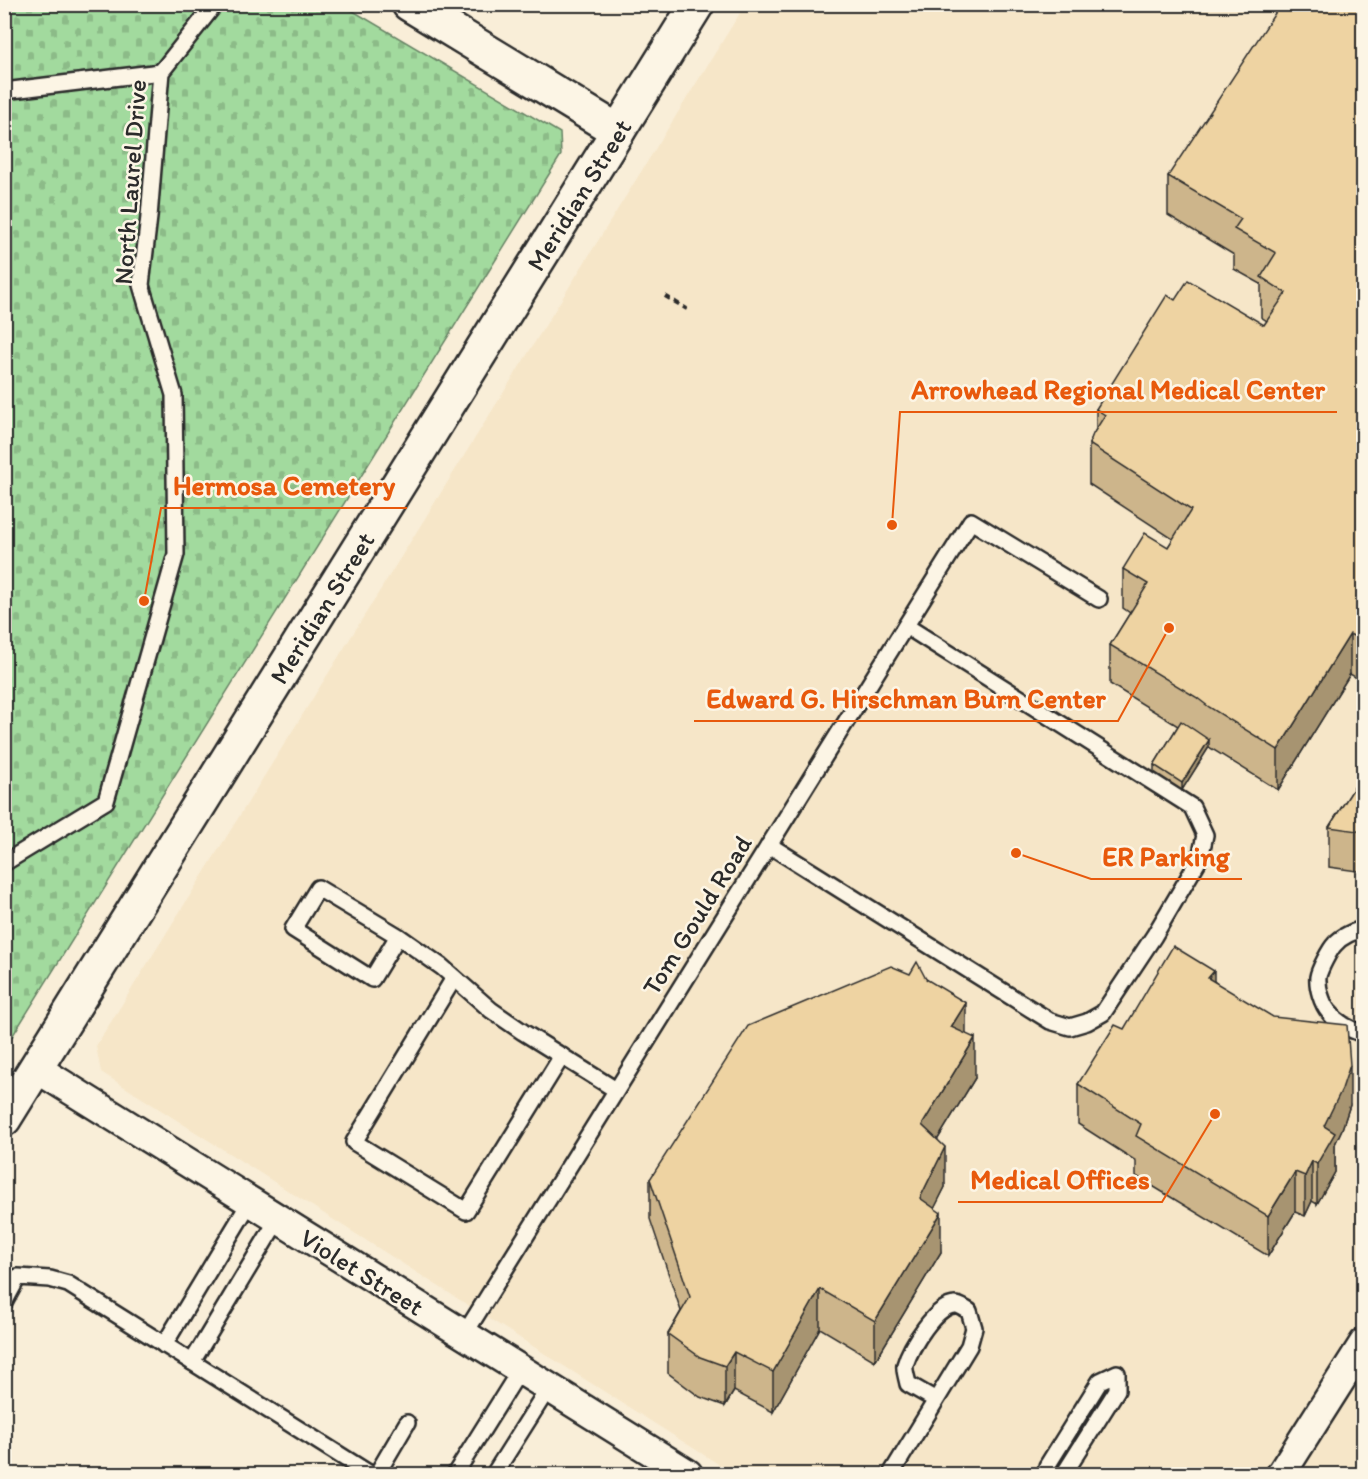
<svg xmlns="http://www.w3.org/2000/svg" width="1368" height="1479" font-family="Itim,sans-serif">
<style>
.built{fill:#f6e6c8}
.cemetery{fill:url(#cemetery-stones);stroke:#668264;stroke-width:1.5}
.lines{fill:none;stroke-linecap:round;stroke-linejoin:round}
.lane-casing{stroke:#2b2b2b;stroke-width:20}
.street-casing{stroke:#2b2b2b;stroke-width:33}
.secondary-casing{stroke:#2b2b2b;stroke-width:38}
.path{stroke:#2b2b2b;stroke-width:4;stroke-dasharray:6 4.5;stroke-linecap:butt}
.lane{stroke:#fcf5e5;stroke-width:15}
.street{stroke:#fcf5e5;stroke-width:28}
.secondary{stroke:#fcf5e5;stroke-width:33}
.wall{fill:#cdb58b;stroke:#2b2b2b;stroke-width:1.5}
.shaded-wall{fill:#a79471;stroke:#2b2b2b;stroke-width:1.5}
.building{fill:#eed3a2;stroke:#2b2b2b;stroke-width:1.5}
.labels{text-anchor:middle;dominant-baseline:central;stroke-width:5;stroke-linejoin:round;paint-order:stroke}
.street-label{font-size:26px;fill:#2b2b2b;stroke:#fcf5e5}
.leader{fill:none;stroke:#e8590c;stroke-width:2}
.callout-dot{fill:#e8590c;stroke:#fcf5e5;stroke-width:2}
.callout-label{font-size:27px;text-anchor:middle;font-weight:bold;fill:#e8590c;stroke:#fcf5e5;stroke-width:5;stroke-linejoin:round;paint-order:stroke}
</style>
<defs>
<pattern id="cemetery-stones" width="16" height="16" patternUnits="userSpaceOnUse" patternTransform="scale(1.5)"><rect width="16" height="16" fill="#a2da9e"/><path d="M2 7V4a2 2 0 0 1 4 0v3zM10 15v-3a2 2 0 0 1 4 0v3z" fill="#8cbb88"/></pattern>
</defs>
<rect width="100%" height="100%" fill="#f9eed8"/>
<filter id="ink" filterUnits="userSpaceOnUse"><feTurbulence type="fractalNoise" baseFrequency=".0167" numOctaves="2"/><feDisplacementMap in="SourceGraphic" scale="12" xChannelSelector="R" yChannelSelector="G"/><feConvolveMatrix kernelMatrix="1 2 1 2 8 2 1 2 1" color-interpolation-filters="sRGB"/></filter>
<g filter="url(#ink)">
<polygon class="built" points="745,5 1363,5 1363,1474 734,1474 101,1072 96,1046"/>
<polygon class="cemetery" points="5,5 343,5 560,133 561,155 5,1048"/>
<g class="lines">
<g class="lane-casing">
<g id="lane">
<polyline points="4,91 161,72"/>
<polyline points="769,845 1050,1021 1070,1027 1087,1022 1103,1013 1154,936 1200,858 1205,835 1192,807 906,626"/>
<polyline points="4,863 106,801 176,554 174,395 141,285 149,217 161,72 215,4"/>
<path d="M1364,930C1354,930 1341,937 1335,944C1330,949 1319,970 1318,977C1317,987 1322,1004 1329,1012C1337,1023 1351,1030 1364,1034"/>
<polyline points="398,936 372,979 293,929 318,888 398,936 442,967 491,1010 523,1032 616,1090"/>
<polyline points="454,978 354,1142 466,1211 562,1056"/>
<polyline points="4,1303 18,1277 50,1279 68,1284 370,1474"/>
<polyline points="464,1335 971,521 1099,599"/>
<polyline points="164,1345 250,1202"/>
<polyline points="192,1362 278,1219"/>
<polyline points="377,1474 407,1423"/>
<polyline points="455,1474 520,1370"/>
<polyline points="494,1474 549,1387"/>
<path d="M891,1474L969,1346L974,1328L969,1311C965,1309 960,1305 956,1305C936,1304 910,1348 905,1365C904,1371 907,1378 908,1384L936,1400"/>
<polyline points="1048,1474 1047,1466 1100,1381 1117,1373 1117,1390 1064,1474"/>
</g>
</g>
<g class="street-casing">
<g id="street">
<polyline points="36,1068 688,1474"/>
<polyline points="1281,1474 1364,1343"/>
</g>
</g>
<g class="secondary-casing">
<g id="secondary">
<polyline points="409,4 618,131"/>
<polyline points="4,1119 697,4"/>
</g>
</g>
<polyline class="path" points="665,296 687,309"/>
<use href="#lane" class="lane"/>
<use href="#street" class="street"/>
<use href="#secondary" class="secondary"/>
</g>
<g class="wall">
<polygon points="1364,4 1364,682 1350,674 1278,790 1209,747 1182,790 1154,772 1154,765 1178,726 1110,684 1110,645 1130,613 1123,608 1123,569 1168,547 1173,539 1089,484 1089,444 1096,429 1096,409 1175,300 1264,325 1267,321 1261,317 1261,284 1234,269 1234,255 1168,215 1168,176"/>
<polygon points="1364,772 1364,872 1329,867 1329,827"/>
<polygon points="926,979 966,1034 975,1078 937,1140 945,1187 934,1208 941,1252 875,1361 820,1328 773,1412 734,1391 725,1406 700,1397 668,1373 668,1334 681,1311 650,1219 650,1179"/>
<polygon points="1214,981 1350,1105 1342,1129 1335,1144 1335,1172 1317,1204 1312,1201 1305,1216 1295,1212 1268,1256 1136,1176 1136,1161 1078,1124 1078,1084 1124,1029"/>
</g>
<g class="shaded-wall">
<polygon points="1350,634 1350,674 1278,790 1278,750"/>
<polygon points="1209,740 1209,747 1182,790 1182,783"/>
<polygon points="1214,971 1214,1010 1208,978"/>
<polygon points="966,1003 966,1043 951,1027"/>
<polygon points="975,1038 975,1078 922,1165 922,1125"/>
<polygon points="1350,1065 1350,1105 1342,1129 1335,1144 1335,1172 1317,1204 1317,1164 1324,1126"/>
<polygon points="945,1147 945,1187 920,1237 920,1198"/>
<polygon points="1312,1161 1312,1201 1305,1216 1305,1176"/>
<polygon points="1295,1172 1295,1212 1268,1256 1268,1216"/>
<polygon points="941,1213 941,1252 875,1361 875,1321"/>
<polygon points="820,1289 820,1328 773,1412 773,1372"/>
<polygon points="734,1352 734,1391 725,1406 725,1366"/>
</g>
<g class="building">
<polygon points="1281,4 1364,4 1364,642 1350,634 1278,750 1209,707 1196,697 1110,645 1148,584 1123,569 1145,533 1168,547 1191,510 1089,444 1093,434 1105,415 1096,409 1167,295 1175,300 1188,280 1264,325 1286,293 1261,277 1276,253 1234,229 1241,219 1168,176"/>
<polygon points="1181,721 1209,740 1182,783 1154,765"/>
<polygon points="1364,772 1364,832 1329,827"/>
<polygon points="1173,946 1214,971 1208,978 1273,1017 1347,1025 1350,1065 1342,1089 1324,1126 1335,1133 1317,1164 1312,1161 1305,1176 1295,1172 1268,1216 1136,1136 1141,1124 1078,1084 1115,1025 1124,1029"/>
<polygon points="917,962 926,979 966,1003 951,1027 975,1038 922,1125 945,1147 920,1198 941,1213 875,1321 820,1289 773,1372 734,1352 725,1366 700,1357 668,1334 690,1297 650,1179 748,1026 891,966 910,974"/>
</g>
</g>
<g class="labels">
<g class="street-label">
<text transform="translate(130 182) rotate(-86)">North Laurel Drive</text>
<text transform="translate(579 195) rotate(-58)">Meridian Street</text>
<text transform="translate(322 608) rotate(-58)">Meridian Street</text>
<text transform="translate(697 915) rotate(-58)">Tom Gould Road</text>
<text transform="translate(362 1272) rotate(32)">Violet Street</text>
</g>
</g>
<path class="leader" d="M892 525L900 412H1337M144 601L161 508H407M1169 628L1118 721H694M1016 853L1091 879H1242M1215 1114L1162 1202H958"/>
<g class="callout-dot">
<circle cx="892" cy="525" r="6"/>
<circle cx="144" cy="601" r="6"/>
<circle cx="1169" cy="628" r="6"/>
<circle cx="1016" cy="853" r="6"/>
<circle cx="1215" cy="1114" r="6"/>
</g>
<g class="callout-label">
<text x="1118" y="399">Arrowhead Regional Medical Center</text>
<text x="284" y="495">Hermosa Cemetery</text>
<text x="906" y="708">Edward G. Hirschman Burn Center</text>
<text x="1166" y="866">ER Parking</text>
<text x="1060" y="1189">Medical Offices</text>
</g>
<rect width="1368" height="1479" fill="none" stroke="#fcf5e5" stroke-width="24"/>
<rect x="12" y="12" width="1344" height="1455" fill="none" stroke="#2b2b2b" stroke-width="2" filter="url(#ink)"/>
</svg>
